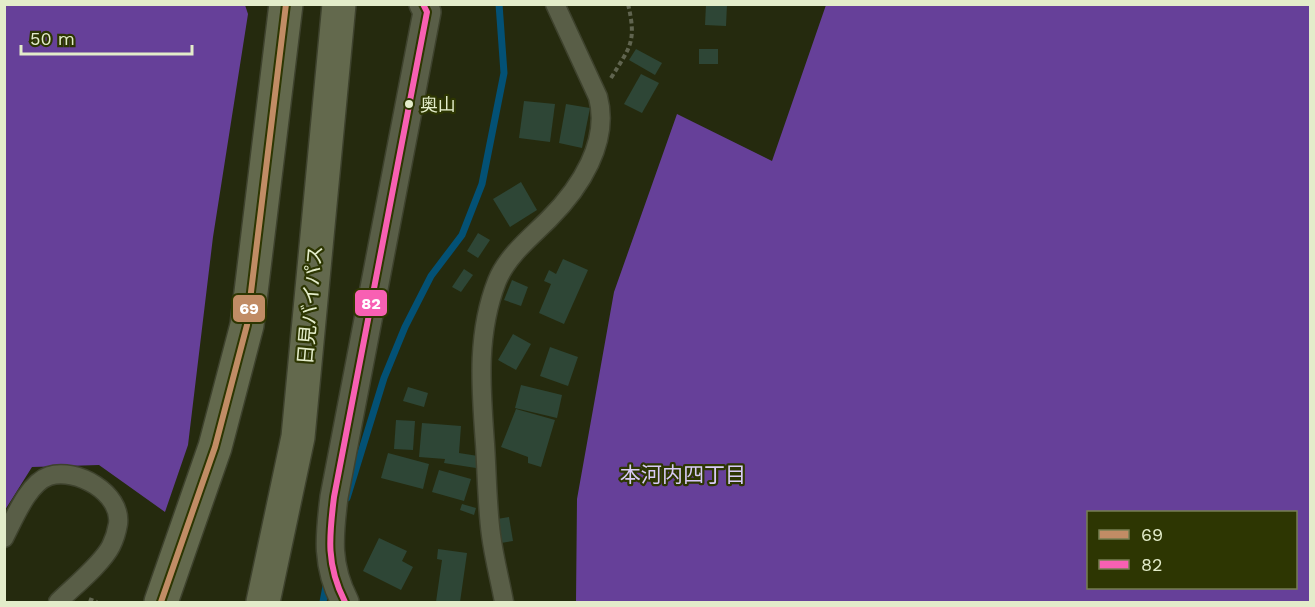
<svg xmlns="http://www.w3.org/2000/svg" width="1315" height="607" font-family="'Work Sans','Noto Sans JP',sans-serif">
<style>
.forest{fill:#664099;fill-rule:evenodd}
.lines{fill:none;stroke-linecap:round;stroke-linejoin:round}
.stream{stroke:#035175;stroke-width:7}
.building{fill:#2e4636}
.street-casing{stroke:#3e422d;stroke-width:21}
.secondary-casing{stroke:#3e422d;stroke-width:30}
.highway-casing{stroke:#3e422d;stroke-width:36}
.path{stroke:#60644f;stroke-width:4;stroke-dasharray:4.5 3;stroke-linecap:butt}
.street{stroke:#595e47;stroke-width:18}
.secondary{stroke:#595e47;stroke-width:27}
.highway{stroke:#63694d;stroke-width:33}
.bus-1-casing{stroke:#2d3602;stroke-width:10}
.bus-2-casing{stroke:#2d3602;stroke-width:10}
.bus-1{stroke:#c18c65;stroke-width:6}
.bus-2{stroke:#f860b3;stroke-width:6}
.bus-dot{fill:#e3ecca;stroke:#2d3602;stroke-width:2}
.labels{text-anchor:middle;dominant-baseline:central;stroke-width:4.5;stroke-linejoin:round;paint-order:stroke}
.bus-label{font-size:18px;fill:#e3ecca;stroke:#2d3602;text-anchor:start}
.street-label{font-size:20px;fill:#e3ecca;stroke:#2d3602}
.neighbourhood-label{font-size:21px;fill:#d8cbf6;stroke:#2d3602}
.line-badge{stroke:#2d3602;stroke-width:2}
.badge-label{font-size:16px;text-anchor:middle;font-weight:bold;fill:#fff}
</style>
<rect width="100%" height="100%" fill="#252a0e"/>
<g class="forest">
<polygon points="5,5 245,5 248,14 213,237 188,445 165,512 99,465 32,467 5,510"/>
<path d="M826,5H1310V602H576L577,499L614,292L677,114L772,161ZM1088,512H1296V588H1088Z"/>
</g>
<g class="lines">
<g class="stream">
<polyline points="347,498 384,378 405,327 431,276 462,235 482,184 504,73 499,4"/>
<polyline points="323,602 327,581"/>
</g>
</g>
<g class="building">
<polygon points="706,4 727,4 726,26 705,25"/>
<polygon points="636,49 662,63 655,75 629,60"/>
<rect x="699" y="49" width="19" height="15"/>
<polygon points="641,74 659,83 642,113 624,104"/>
<polygon points="524,101 555,104 550,142 519,138"/>
<polygon points="566,104 590,108 582,148 559,143"/>
<polygon points="521,182 537,210 510,227 493,199"/>
<polygon points="478,233 490,240 478,258 467,251"/>
<polygon points="563,259 588,270 564,324 539,313 551,284 544,281 549,270 556,274"/>
<polygon points="464,269 473,275 461,292 452,287"/>
<polygon points="512,280 528,287 521,306 504,300"/>
<polygon points="513,334 531,344 516,370 498,360"/>
<polygon points="550,347 578,357 568,386 540,376"/>
<polygon points="521,385 562,395 557,418 515,408"/>
<polygon points="408,387 428,393 424,407 403,401"/>
<polygon points="516,409 555,420 541,467 528,463 528,457 501,447"/>
<polygon points="396,420 415,421 413,450 394,449"/>
<polygon points="422,423 461,426 459,453 478,456 476,468 444,463 445,459 419,457"/>
<polygon points="388,453 429,464 423,489 381,478"/>
<polygon points="439,470 471,479 464,501 432,492"/>
<polygon points="462,504 476,508 474,515 460,510"/>
<polygon points="509,517 513,541 501,543 497,519"/>
<polygon points="379,538 407,551 402,561 413,567 401,590 363,571"/>
<polygon points="438,549 467,553 460,602 436,602 442,560 437,559"/>
</g>
<g class="lines">
<g class="street-casing">
<g id="street">
<path d="M4,538C14,519 28,483 49,476C76,467 122,493 118,524C117,530 114,540 111,546C102,564 72,588 58,602"/>
<path d="M504,602C500,580 494,558 491,535C487,505 487,474 485,444C481,389 476,334 497,281C507,256 530,238 549,219C580,188 610,142 598,97L555,4"/>
</g>
</g>
<g class="secondary-casing">
<path id="secondary" d="M345,602C326,565 329,537 334,497L427,12L423,4"/>
</g>
<g class="highway-casing">
<g id="highway">
<polyline points="161,602 215,447 247,325 286,4"/>
<polyline points="263,602 298,437 339,4"/>
</g>
</g>
<g class="path">
<path d="M611,78C630,47 637,42 628,4"/>
<polyline points="89,599 97,602"/>
</g>
<use href="#street" class="street"/>
<use href="#secondary" class="secondary"/>
<use href="#highway" class="highway"/>
<g class="bus-1-casing">
<polyline id="bus-1" points="161,602 215,447 247,325 286,4"/>
</g>
<g class="bus-2-casing">
<path id="bus-2" d="M345,602C326,565 329,537 334,497L427,12L423,4"/>
</g>
<use href="#bus-1" class="bus-1"/>
<use href="#bus-2" class="bus-2"/>
</g>
<circle class="bus-dot" cx="409" cy="104" r="5"/>
<g class="labels">
<g class="bus-label">
<text x="420" y="104">奥山</text>
</g>
<g class="street-label">
<text transform="translate(310 305) rotate(-85)">日見バイパス</text>
</g>
<g class="neighbourhood-label">
<text x="683" y="474">本河内四丁目</text>
</g>
</g>
<g class="line-badge">
<rect x="354" y="289" width="34" height="28" rx="6" fill="#f860b3"/>
<rect x="232" y="294" width="34" height="29" rx="6" fill="#c18c65"/>
</g>
<g class="badge-label">
<text x="371" y="309">82</text>
<text x="249" y="314">69</text>
</g>
<rect width="1315" height="607" fill="none" stroke="#e3ecca" stroke-width="12"/>
<rect x="1087" y="511" width="210" height="78" fill="#2d3602" stroke="#767f52" stroke-width="1.5"/>
<rect x="1099" y="530" width="30" height="9" fill="#c18c65" stroke="#767f52" stroke-width="1.5"/>
<text x="1141" y="541" font-size="18" fill="#e3ecca">69</text>
<rect x="1099" y="560" width="30" height="9" fill="#f860b3" stroke="#767f52" stroke-width="1.5"/>
<text x="1141" y="571" font-size="18" fill="#e3ecca">82</text>
<path d="M21 45v9h171v-9" fill="none" stroke="#e3ecca" stroke-width="3"/>
<text x="30" y="45" font-size="18" fill="#e3ecca" stroke="#2d3602" stroke-width="4.5" paint-order="stroke">50 m</text>
</svg>
